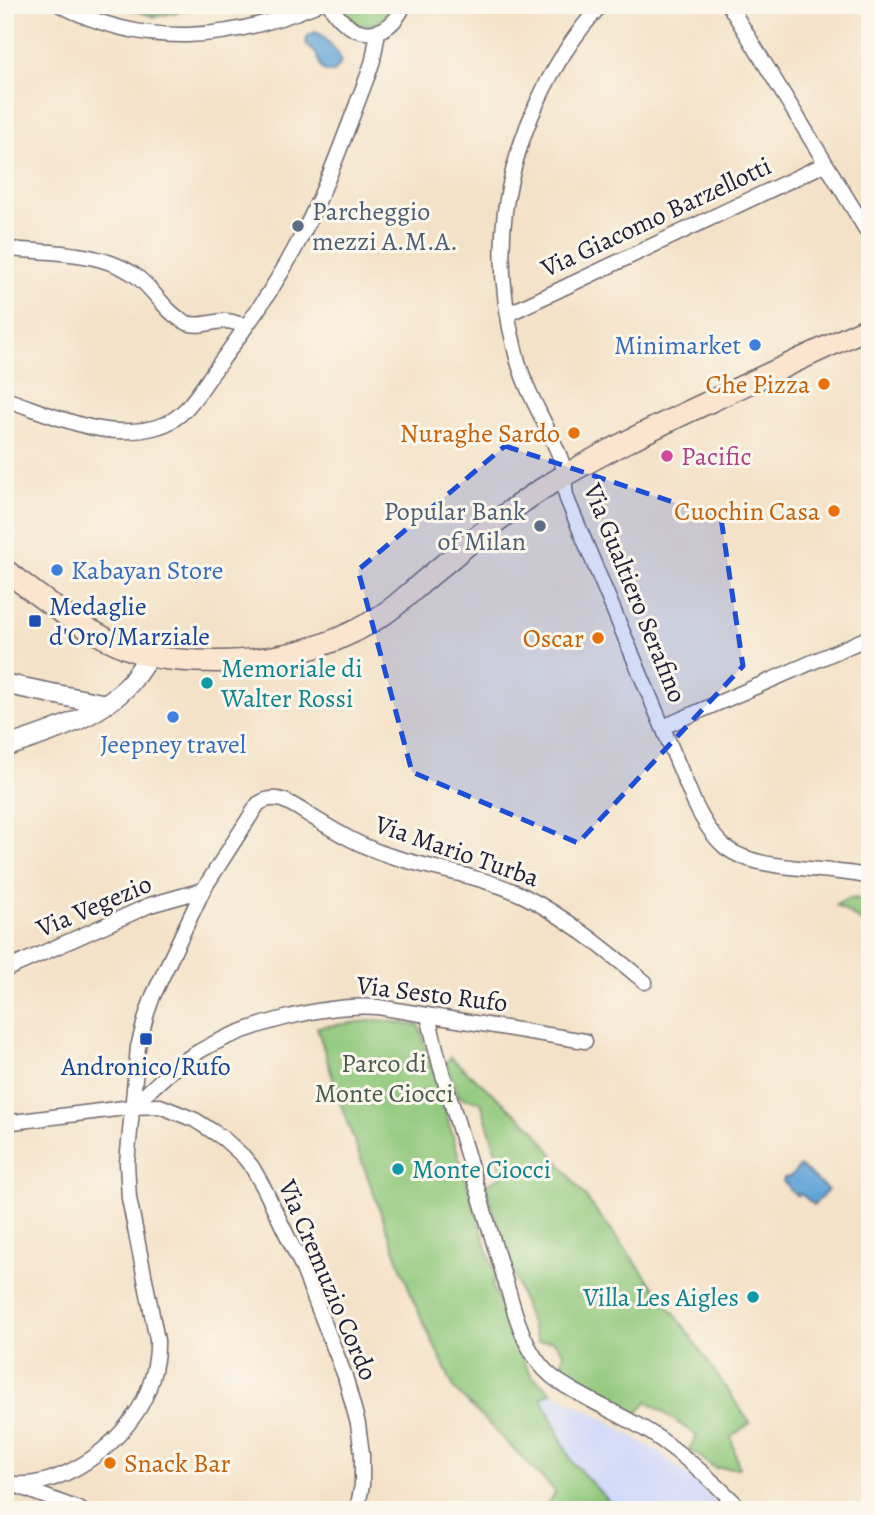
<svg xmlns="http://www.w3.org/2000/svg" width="875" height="1515" font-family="Alegreya,serif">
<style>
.built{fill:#d3d9f9}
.green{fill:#8fc77a;stroke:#58745a;stroke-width:2}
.forest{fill:#73ac6a;stroke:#4a6752;stroke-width:2}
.water{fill:#63a4d6;stroke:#426388;stroke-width:2}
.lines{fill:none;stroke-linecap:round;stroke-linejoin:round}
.minor-casing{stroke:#6c656c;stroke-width:17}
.tertiary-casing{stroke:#6c656c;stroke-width:22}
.secondary-casing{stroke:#6c656c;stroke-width:24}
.minor{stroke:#fff;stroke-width:14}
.tertiary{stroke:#fff;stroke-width:19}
.secondary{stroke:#fbe5cf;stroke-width:21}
.marked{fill:#1d4ed8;fill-opacity:0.2;stroke:#1d4ed8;stroke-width:5;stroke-dasharray:14 9;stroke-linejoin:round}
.service-dot{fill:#5c6f8a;stroke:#fbf7ec;stroke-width:2.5}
.shop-dot{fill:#3f7fe0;stroke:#fbf7ec;stroke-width:2.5}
.food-dot{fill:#e8710a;stroke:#fbf7ec;stroke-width:2.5}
.hotel-dot{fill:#d1479c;stroke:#fbf7ec;stroke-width:2.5}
.transit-dot{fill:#1a4fb4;stroke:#fbf7ec;stroke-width:2.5}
.culture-dot{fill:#0f9aa8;stroke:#fbf7ec;stroke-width:2.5}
.labels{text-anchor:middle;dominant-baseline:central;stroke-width:6;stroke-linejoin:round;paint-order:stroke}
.service-label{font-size:26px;fill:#4e5e75;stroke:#fbf7ec;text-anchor:start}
.street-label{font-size:26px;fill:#22223b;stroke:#fbf7ec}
.shop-label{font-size:26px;fill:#366cbe;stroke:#fbf7ec;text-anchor:end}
.food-label{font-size:26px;fill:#c56008;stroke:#fbf7ec;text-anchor:end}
.hotel-label{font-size:26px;fill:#b23c85;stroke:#fbf7ec;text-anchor:start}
.transit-label{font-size:26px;fill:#164399;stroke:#fbf7ec;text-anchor:start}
.culture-label{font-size:26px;fill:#0d838f;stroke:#fbf7ec;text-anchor:start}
.park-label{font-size:26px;fill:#485c51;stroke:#fbf7ec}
</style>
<rect width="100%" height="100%" fill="#fbf7ec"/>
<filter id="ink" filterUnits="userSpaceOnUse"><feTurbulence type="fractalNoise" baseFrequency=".0143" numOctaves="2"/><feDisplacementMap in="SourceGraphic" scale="14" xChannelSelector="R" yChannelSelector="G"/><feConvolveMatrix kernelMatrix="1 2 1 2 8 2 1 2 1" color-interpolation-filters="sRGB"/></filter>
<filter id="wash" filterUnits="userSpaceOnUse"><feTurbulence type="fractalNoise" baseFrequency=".00686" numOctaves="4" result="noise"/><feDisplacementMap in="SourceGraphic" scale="28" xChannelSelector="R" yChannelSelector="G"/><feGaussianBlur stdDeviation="1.57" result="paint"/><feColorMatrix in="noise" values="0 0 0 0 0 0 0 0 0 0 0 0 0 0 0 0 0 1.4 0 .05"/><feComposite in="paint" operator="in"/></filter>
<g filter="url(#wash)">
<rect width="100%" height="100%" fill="#f4e2c8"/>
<polygon class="built" points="552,1392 604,1419 661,1454 694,1481 726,1510 617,1510 572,1462 541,1397"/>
<g class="green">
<path d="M337,5H395C387,20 369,32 353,21C347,17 342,10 337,5Z"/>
<polygon points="849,898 870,900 870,927 836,905"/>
<polygon points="378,1020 419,1025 495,1275 492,1286 526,1366 532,1376 552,1392 541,1397 572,1462 617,1510 542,1510 556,1492 455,1390 414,1302 342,1108 317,1027"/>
<polygon points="450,1057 533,1128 683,1325 750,1423 731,1437 739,1468 715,1468 689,1449 697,1436 647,1401 638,1413 568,1373 562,1363 564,1353 553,1340 538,1342 525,1309 485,1185 503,1175 481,1102 459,1097 446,1063"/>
</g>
<polygon class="forest" points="118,5 210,5 155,17"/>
<g class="water">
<path d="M315,32L322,35C330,46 351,58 334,72H327L322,69C319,64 319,59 316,54C311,46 304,49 307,37Z"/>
<polygon points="800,1166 828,1190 814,1205 800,1193 797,1196 788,1188 787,1184 783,1182 784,1178 789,1178"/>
</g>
</g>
<g filter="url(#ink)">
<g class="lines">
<g class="minor-casing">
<g id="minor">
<path d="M60,5C146,49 229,41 316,5"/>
<path d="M330,5C349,39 387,44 404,5"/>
<path d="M601,5C550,61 516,136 505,211C499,258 504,308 516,354C525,391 546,422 560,457C566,470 563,485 567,499L694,802C702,819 711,835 725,847C758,873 829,866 870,877"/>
<polyline points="729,5 870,236"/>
<path d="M5,249C46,252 102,251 136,276C154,289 166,314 187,323C200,328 212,321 225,321C232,321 239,324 245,326"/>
<polyline points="508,314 825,164"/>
<path d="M5,399C53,415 108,443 160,426C184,419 200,391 214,371C245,329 278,283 301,237C328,185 347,129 368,75L373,60L378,32"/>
<polyline points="663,727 870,637"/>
<polyline points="5,970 150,905 203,890"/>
<path d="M428,1016L440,1065L515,1313C522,1334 530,1354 545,1370C556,1382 571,1389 585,1397C607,1409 630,1420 651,1433C685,1455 714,1482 742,1510"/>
<path d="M132,1107C153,1088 173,1066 198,1052C243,1025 326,1003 378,1007L585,1041"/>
<polyline points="5,1123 132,1107 160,1106 195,1120 223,1138 243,1156 252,1167 264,1188 301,1264 345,1376 358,1424 362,1454 362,1485 357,1510"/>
<path d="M5,1483C54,1491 107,1455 134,1416C149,1396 158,1365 157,1340L129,1198L127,1163L138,1047L147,1013L153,996L203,890L258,804C276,792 290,803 306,813C336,832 366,850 401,859C442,871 485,877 524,896C568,918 607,951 645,982"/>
<polyline points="20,1487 81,1510"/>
</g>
</g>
<g class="tertiary-casing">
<g id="tertiary">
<polyline points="5,684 104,704"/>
<path d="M5,747C46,734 102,716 130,683C137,675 143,665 149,656"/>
</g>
</g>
<g class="secondary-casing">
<path id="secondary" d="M5,570C47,603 90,636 140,653C158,659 178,660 197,661C264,664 328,652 384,614C399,604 412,591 425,580C463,549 501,515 542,489C597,455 653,428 711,401C764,376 817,351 870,327"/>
</g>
<use href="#minor" class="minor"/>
<use href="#tertiary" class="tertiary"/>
<use href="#secondary" class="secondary"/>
</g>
</g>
<path class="marked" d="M505,446L721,518L743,666L578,843L412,772L358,570Z"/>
<g class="service-dot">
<circle cx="298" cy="226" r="7"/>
<circle cx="540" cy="526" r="7"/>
</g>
<g class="shop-dot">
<circle cx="755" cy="345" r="7"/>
<circle cx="57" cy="570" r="7"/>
<circle cx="173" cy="717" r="7"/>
</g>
<g class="food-dot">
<circle cx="824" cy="384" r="7"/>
<circle cx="574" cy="433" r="7"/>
<circle cx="834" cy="511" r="7"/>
<circle cx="598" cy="638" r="7"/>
<circle cx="110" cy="1463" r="7"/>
</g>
<circle class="hotel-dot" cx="667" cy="456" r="7"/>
<g class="transit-dot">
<rect x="28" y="614" width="14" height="14" rx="3.5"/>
<rect x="139" y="1032" width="14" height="14" rx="3.5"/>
</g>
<g class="culture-dot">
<circle cx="207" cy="683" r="7"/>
<circle cx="398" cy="1169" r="7"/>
<circle cx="753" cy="1297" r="7"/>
</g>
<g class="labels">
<g class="service-label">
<text x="312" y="211">Parcheggio<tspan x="312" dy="30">mezzi A.M.A.</tspan></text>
<text x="526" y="511" text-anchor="end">Popular Bank<tspan x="526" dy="30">of Milan</tspan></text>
</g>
<g class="street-label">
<text transform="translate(656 217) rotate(-25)">Via Giacomo Barzellotti</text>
<text transform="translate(635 593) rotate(68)">Via Gualtiero Serafino</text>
<text transform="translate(457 851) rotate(19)">Via Mario Turba</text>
<text transform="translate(94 906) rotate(-23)">Via Vegezio</text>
<text transform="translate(432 994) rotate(7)">Via Sesto Rufo</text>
<text transform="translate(328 1280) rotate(67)">Via Cremuzio Cordo</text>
</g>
<g class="shop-label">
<text x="741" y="345">Minimarket</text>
<text x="71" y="570" text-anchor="start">Kabayan Store</text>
<text x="173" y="744" text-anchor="middle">Jeepney travel</text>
</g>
<g class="food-label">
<text x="810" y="384">Che Pizza</text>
<text x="560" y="433">Nuraghe Sardo</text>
<text x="820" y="511">Cuochin Casa</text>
<text x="584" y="638">Oscar</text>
<text x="124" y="1463" text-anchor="start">Snack Bar</text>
</g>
<g class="hotel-label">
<text x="681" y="456">Pacific</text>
</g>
<g class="transit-label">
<text x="49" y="606">Medaglie<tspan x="49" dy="30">d'Oro/Marziale</tspan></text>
<text x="146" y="1066" text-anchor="middle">Andronico/Rufo</text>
</g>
<g class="culture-label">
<text x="221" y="668">Memoriale di<tspan x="221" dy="30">Walter Rossi</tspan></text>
<text x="412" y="1169">Monte Ciocci</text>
<text x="739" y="1297" text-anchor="end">Villa Les Aigles</text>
</g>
<g class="park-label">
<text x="384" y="1063">Parco di<tspan x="384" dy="30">Monte Ciocci</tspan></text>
</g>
</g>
<rect width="875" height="1515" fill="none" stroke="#fbf7ec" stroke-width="28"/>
</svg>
